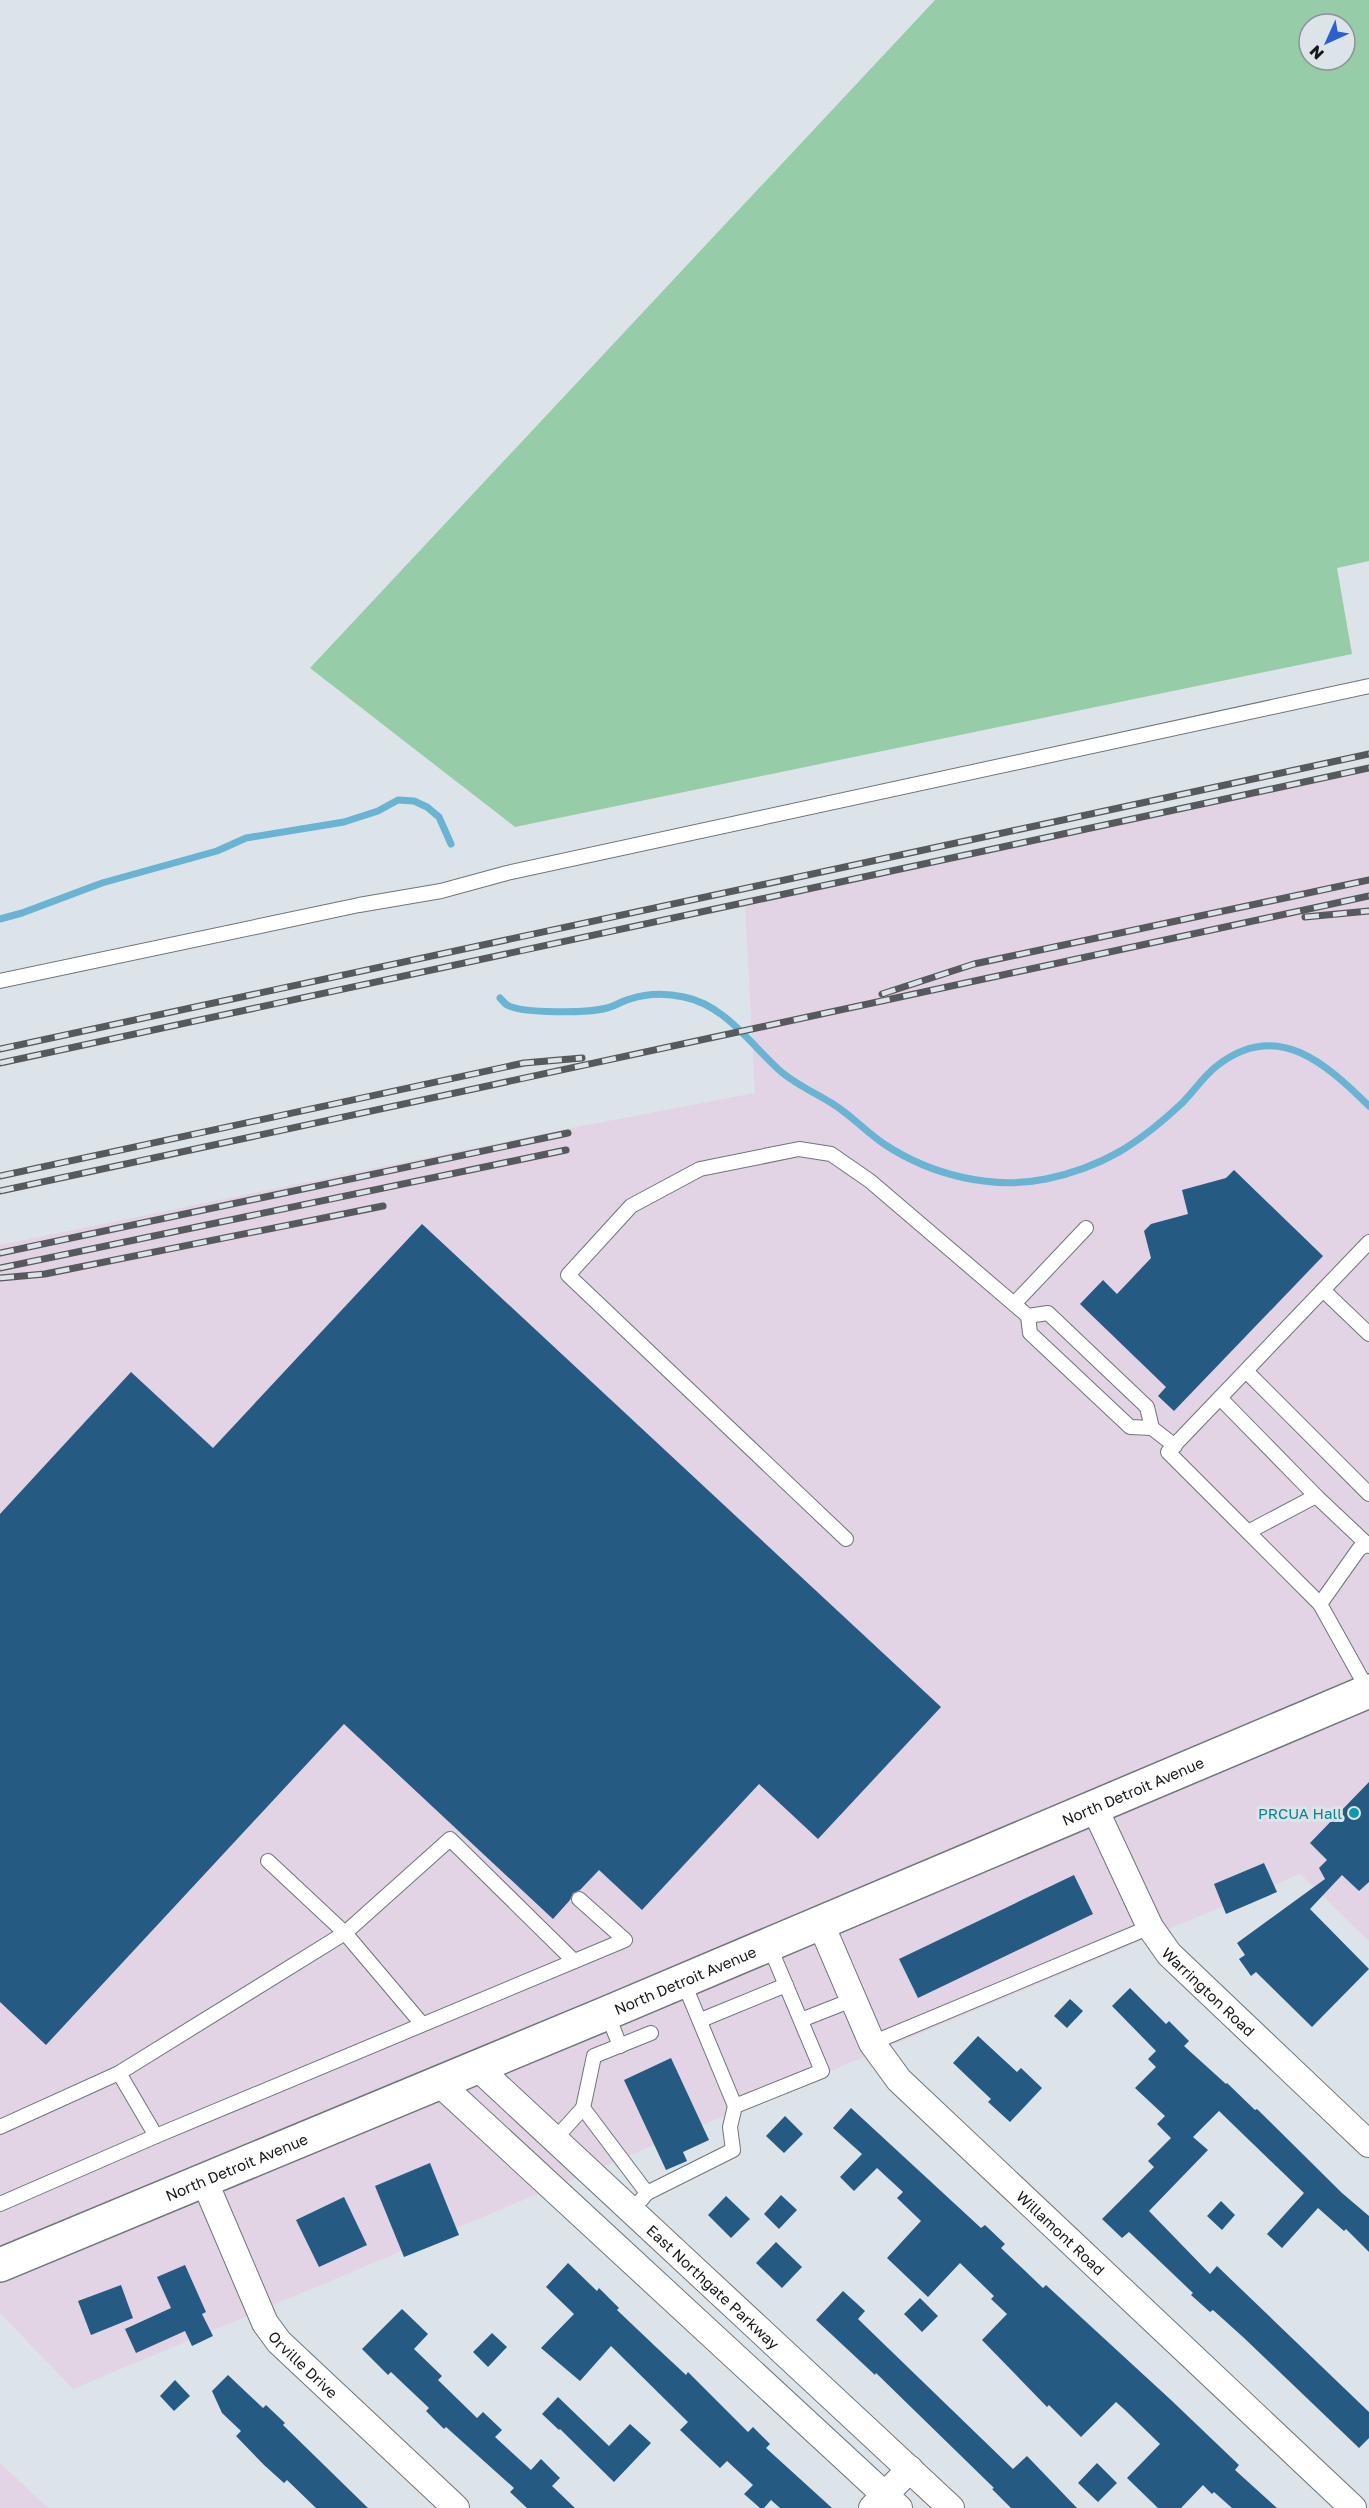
<svg xmlns="http://www.w3.org/2000/svg" width="1369" height="2508" font-family="'Golos Text',sans-serif">
<style>
.industrial{fill:#e2d3e5}
.green{fill:#96cda8;fill-rule:evenodd}
.lines{fill:none;stroke-linecap:round;stroke-linejoin:round}
.stream{stroke:#69b3d3;stroke-width:7}
.building{fill:#255a83}
.service-casing{stroke:#6f757a;stroke-width:16}
.minor-casing{stroke:#6f757a;stroke-width:28}
.secondary-casing{stroke:#6f757a;stroke-width:36}
.service{stroke:#fff;stroke-width:14}
.minor{stroke:#fff;stroke-width:26}
.secondary{stroke:#fff;stroke-width:33}
.rail-casing{stroke:#565a5d;stroke-width:7}
.rail{stroke:#dde4e9;stroke-width:4.5;stroke-dasharray:14;stroke-linecap:butt}
.culture-dot{fill:#0f9aa8;stroke:#dde4e9;stroke-width:2}
.labels{text-anchor:middle;dominant-baseline:central;stroke-width:6;stroke-linejoin:round;paint-order:stroke}
.street-label{font-size:15px;fill:#16181a;stroke:#dde4e9}
.culture-label{font-size:15px;fill:#0d838f;stroke:#dde4e9;text-anchor:end}
</style>
<rect width="100%" height="100%" fill="#dde4e9"/>
<g class="industrial">
<polygon points="1369,769 1369,1941 1300,1874 73,2389 0,2313 0,1245 566,1129 755,1093 745,903"/>
<polygon points="0,2463 48,2508 0,2508"/>
</g>
<path class="green" d="M935,0H1369V561L1337,568L1352,654L515,827L310,668ZM1309,24H1345V60H1309Z"/>
<g class="lines">
<g class="stream">
<polyline points="0,919 22,913 102,883 217,851 246,838 344,822 378,811 398,800 414,801 427,807 439,817 451,844"/>
<path d="M500,998C502,1000 504,1003 507,1005C523,1014 588,1013 607,1008C615,1006 622,1001 630,999C648,993 666,993 684,997C724,1005 749,1042 778,1069C794,1084 814,1092 833,1104C851,1115 866,1132 884,1144C931,1175 991,1190 1046,1179C1103,1167 1138,1144 1180,1105C1193,1093 1203,1076 1218,1065C1278,1019 1326,1064 1369,1106"/>
</g>
</g>
<g class="building">
<polygon points="1234,1170 1323,1256 1174,1411 1158,1396 1166,1387 1080,1304 1103,1280 1117,1294 1151,1258 1144,1231 1151,1224 1188,1214 1182,1190 1226,1178"/>
<polygon points="422,1224 941,1707 818,1839 759,1784 642,1910 599,1870 580,1890 573,1893 570,1900 553,1919 344,1724 46,2045 0,2002 0,1514 131,1372 213,1448"/>
<polygon points="1369,1782 1369,1882 1359,1891 1342,1875 1310,1909 1369,1969 1312,2027 1256,1972 1251,1976 1239,1959 1245,1955 1237,1943 1325,1879 1319,1868 1327,1860 1310,1843"/>
<polygon points="1264,1863 1277,1892 1226,1914 1214,1884"/>
<polygon points="1074,1875 1093,1914 918,1998 899,1959"/>
<polygon points="1130,1988 1166,2024 1169,2021 1189,2041 1184,2046 1226,2084 1227,2083 1255,2110 1257,2109 1342,2193 1369,2216 1369,2252 1346,2229 1344,2231 1318,2208 1282,2248 1267,2234 1304,2193 1219,2111 1193,2137 1208,2150 1149,2211 1210,2274 1217,2266 1369,2412 1369,2438 1359,2448 1243,2337 1213,2310 1210,2312 1191,2295 1193,2293 1129,2232 1122,2238 1102,2219 1154,2167 1148,2161 1171,2138 1157,2124 1165,2116 1135,2088 1156,2067 1148,2059 1156,2051 1112,2006"/>
<polygon points="1070,1999 1083,2011 1067,2028 1054,2016"/>
<polygon points="978,2036 1017,2072 1021,2068 1042,2088 1010,2122 988,2102 991,2099 953,2063"/>
<polygon points="671,2058 709,2140 683,2152 687,2161 666,2170 624,2080"/>
<polygon points="851,2108 981,2228 985,2225 1005,2244 1001,2248 1043,2288 1046,2285 1171,2400 1239,2465 1235,2470 1277,2508 1232,2508 1214,2492 1212,2494 1203,2485 1181,2508 1158,2508 1127,2478 1160,2444 1125,2410 1116,2402 1081,2437 1049,2405 1047,2407 982,2340 1007,2314 991,2299 994,2296 960,2263 928,2297 887,2258 921,2221 897,2198 903,2192 877,2168 854,2191 840,2177 862,2154 833,2128"/>
<polygon points="785,2116 803,2134 784,2153 766,2136"/>
<polygon points="430,2163 459,2235 404,2257 375,2186"/>
<polygon points="781,2195 797,2210 779,2229 764,2214"/>
<polygon points="726,2196 750,2219 731,2238 708,2215"/>
<polygon points="344,2197 367,2245 319,2267 296,2220"/>
<polygon points="1221,2201 1235,2215 1222,2230 1207,2216"/>
<polygon points="776,2242 802,2267 782,2288 756,2263"/>
<polygon points="568,2263 597,2291 599,2288 619,2308 617,2310 657,2348 686,2375 688,2372 748,2432 753,2427 770,2444 766,2448 832,2508 780,2508 771,2500 764,2508 760,2508 744,2494 753,2485 727,2461 720,2468 680,2430 688,2422 611,2346 580,2381 541,2348 574,2314 546,2287"/>
<polygon points="185,2265 206,2312 202,2314 213,2336 192,2346 185,2331 136,2353 125,2329 171,2308 157,2277"/>
<polygon points="121,2285 133,2318 91,2335 78,2301"/>
<polygon points="843,2291 865,2311 858,2319 1013,2469 1027,2456 1077,2508 1011,2508 992,2489 994,2488 876,2373 875,2375 816,2320"/>
<polygon points="920,2298 938,2316 922,2332 904,2314"/>
<polygon points="402,2309 428,2334 414,2349 442,2376 438,2380 477,2418 483,2412 502,2430 495,2437 531,2470 541,2459 560,2478 552,2486 575,2508 527,2508 510,2492 514,2488 446,2427 444,2429 426,2411 429,2408 391,2372 388,2375 362,2349"/>
<polygon points="492,2333 507,2347 488,2367 473,2352"/>
<polygon points="228,2375 263,2408 266,2405 285,2423 283,2425 368,2508 316,2508 287,2480 284,2483 264,2465 236,2436 241,2431 222,2413 212,2391"/>
<polygon points="175,2380 190,2396 174,2411 160,2396"/>
<polygon points="558,2397 609,2446 630,2424 651,2443 614,2482 560,2429 559,2430 542,2414"/>
<polygon points="1097,2463 1117,2483 1098,2502 1078,2483"/>
</g>
<g class="lines">
<g class="service-casing">
<g id="service">
<polyline points="0,981 359,905 441,891 507,873 1369,686"/>
<polyline points="1323,1290 1369,1242"/>
<polyline points="1014,1304 1086,1228"/>
<polyline points="1247,1372 1369,1494"/>
<polyline points="1220,1398 1316,1496"/>
<polyline points="1152,1428 1147,1407 1048,1313 1028,1316 1030,1333 1130,1427 1152,1428 1175,1446"/>
<polyline points="1248,1532 1316,1496 1369,1546"/>
<polyline points="846,1539 568,1275 631,1206 700,1169 799,1149 831,1154 870,1181 1028,1316"/>
<polyline points="1320,1604 1168,1452 1323,1290 1369,1334"/>
<polyline points="1369,1692 1320,1604 1359,1549 1369,1543"/>
<polyline points="683,1981 735,2106 822,2071 769,1945"/>
<polyline points="607,2013 620,2046"/>
<polyline points="701,2020 786,1985"/>
<polyline points="801,2020 852,2000"/>
<polyline points="422,2024 345,1933 450,1839 574,1961"/>
<polyline points="872,2043 1150,1927"/>
<polyline points="119,2073 345,1933 268,1861"/>
<polyline points="0,2127 119,2073 156,2136"/>
<polyline points="555,2139 583,2108"/>
<polyline points="647,2193 583,2108 594,2056 651,2033"/>
<polyline points="641,2200 647,2193 733,2150 730,2127 735,2106"/>
<polyline points="0,2204 156,2136 625,1940 579,1899"/>
</g>
</g>
<g class="minor-casing">
<g id="minor">
<path id="s1" d="M1094,1807L1150,1927L1169,1954L1369,2144"/>
<path id="s2" d="M820,1922L872,2043L899,2080L1353,2508"/>
<path id="s3" d="M476,2066L951,2508"/>
<polyline points="438,2082 899,2508"/>
<path id="s4" d="M204,2180L265,2323L279,2342L456,2508"/>
<polyline points="872,2508 910,2469"/>
</g>
</g>
<g class="secondary-casing">
<g id="secondary">
<path id="s5" d="M0,2265L607,2013L1369,1691"/>
</g>
</g>
<use href="#service" class="service"/>
<use href="#minor" class="minor"/>
<use href="#secondary" class="secondary"/>
<g class="rail-casing">
<g id="rail">
<polyline points="1305,917 1369,911"/>
<polyline points="882,994 974,964 1369,880"/>
<polyline points="0,1049 1369,754"/>
<polyline points="0,1063 1369,768"/>
<polyline points="0,1176 524,1063 582,1058"/>
<polyline points="0,1191 1369,896"/>
<polyline points="0,1253 568,1133"/>
<polyline points="0,1268 566,1150"/>
<polyline points="0,1278 45,1274 383,1206"/>
</g>
</g>
<use href="#rail" class="rail"/>
</g>
<circle class="culture-dot" cx="1354" cy="1813" r="6"/>
<g class="labels">
<g class="street-label">
<text stroke="none"><textPath href="#s5" startOffset="1228">North Detroit Avenue</textPath></text>
<text stroke="none"><textPath href="#s5" startOffset="742">North Detroit Avenue</textPath></text>
<text stroke="none"><textPath href="#s1" startOffset="220">Warrington Road</textPath></text>
<text stroke="none"><textPath href="#s5" startOffset="256">North Detroit Avenue</textPath></text>
<text stroke="none"><textPath href="#s2" startOffset="400">Willamont Road</textPath></text>
<text stroke="none"><textPath href="#s3" startOffset="324">East Northgate Parkway</textPath></text>
<text stroke="none"><textPath href="#s4" startOffset="212">Orville Drive</textPath></text>
</g>
<g class="culture-label">
<text x="1342" y="1813">PRCUA Hall</text>
</g>
</g>
<g transform="translate(1327 42) rotate(225)"><circle r="28" fill="#dde4e9" stroke="#8d9296" stroke-width="1.5"/>
<path d="M0-4.5L10 22L0 15L-10 22Z" fill="#2d60cf"/>
<text y="-9" font-size="16" font-weight="bold" text-anchor="middle" fill="#16181a">N</text>
</g>
</svg>
